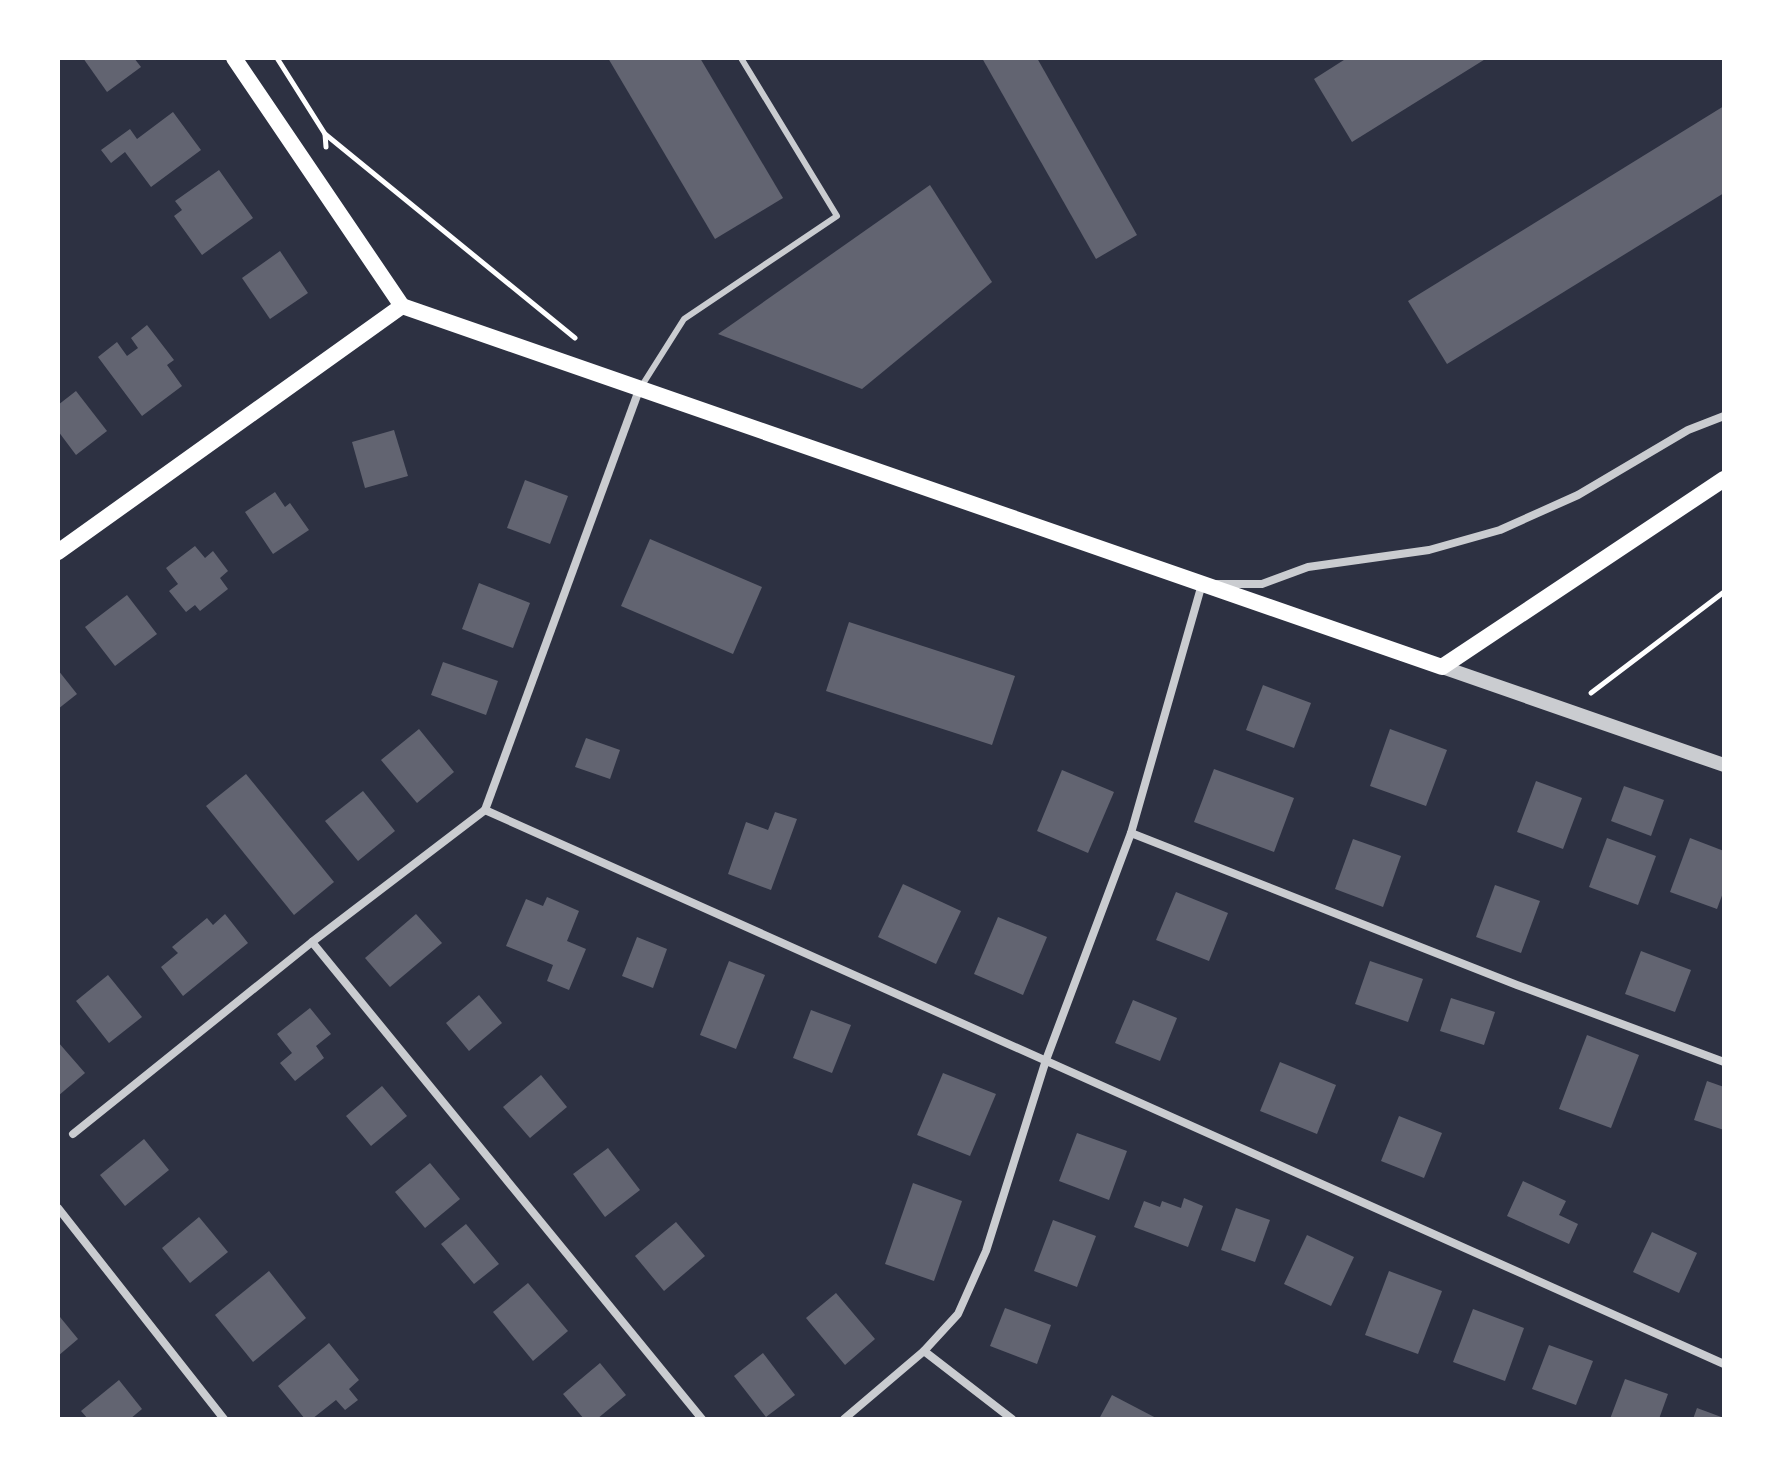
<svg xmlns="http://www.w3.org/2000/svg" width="1782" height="1477" font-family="'Exo 2',sans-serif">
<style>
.building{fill:#626471}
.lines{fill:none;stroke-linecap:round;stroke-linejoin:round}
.path{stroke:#fff;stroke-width:5}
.service{stroke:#caccd0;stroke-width:6}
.minor{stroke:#caccd0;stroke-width:8}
.tertiary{stroke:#caccd0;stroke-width:14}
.secondary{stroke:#fff;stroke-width:16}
</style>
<rect width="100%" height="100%" fill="#2d3142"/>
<g class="building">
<polygon points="83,58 134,58 141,67 107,92"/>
<polygon points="608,58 700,58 783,198 715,239"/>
<polygon points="982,58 1037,58 1137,235 1096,259"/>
<polygon points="1347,58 1487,58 1352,142 1314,79"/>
<polygon points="1724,106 1724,193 1447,364 1408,301"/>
<polygon points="173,112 201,150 151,187 125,152 111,163 101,150 130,129 137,139"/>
<polygon points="219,170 253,218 202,255 174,216 182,210 175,201"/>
<polygon points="930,185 992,282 862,389 718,334"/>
<polygon points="280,251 308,293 270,319 242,278"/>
<polygon points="147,325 174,360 167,365 182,386 142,416 98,357 117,342 127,356 138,348 131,338"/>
<polygon points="76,391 107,431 76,455 58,431 58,405"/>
<polygon points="394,430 408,476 365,488 352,442"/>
<polygon points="525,480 568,496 550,544 507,528"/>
<polygon points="275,492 285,507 290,503 309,530 273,554 245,512"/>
<polygon points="650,539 762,587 733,654 621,606"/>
<polygon points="195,546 205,558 213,551 228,571 220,578 228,589 200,611 195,605 186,612 169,591 178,584 166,568"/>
<polygon points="479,583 530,603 513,648 462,629"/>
<polygon points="127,595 157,634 115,666 85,627"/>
<polygon points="849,622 1015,676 992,745 826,691"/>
<polygon points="443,662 498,681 486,715 431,695"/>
<polygon points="58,670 77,694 58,709"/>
<polygon points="1263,685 1311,703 1294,748 1246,730"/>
<polygon points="419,729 454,772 417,803 381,760"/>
<polygon points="1390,729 1447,750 1426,806 1370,786"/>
<polygon points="586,738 620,750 610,779 575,767"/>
<polygon points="1214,769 1294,798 1274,852 1194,822"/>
<polygon points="1062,770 1114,792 1088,853 1037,831"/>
<polygon points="246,774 334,882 294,915 206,806"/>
<polygon points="1536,781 1582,798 1563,849 1517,832"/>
<polygon points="1624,786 1664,800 1651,836 1611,821"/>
<polygon points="363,791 395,831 358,861 325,821"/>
<polygon points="775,812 797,819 771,890 728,874 746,822 768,830"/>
<polygon points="1607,838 1656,856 1638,905 1589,887"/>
<polygon points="1690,838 1724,851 1724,890 1717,909 1670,892"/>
<polygon points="1353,839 1401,856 1383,907 1335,889"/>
<polygon points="903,884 961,911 936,964 878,937"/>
<polygon points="1495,885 1540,901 1521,953 1476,937"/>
<polygon points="1176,892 1228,913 1209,961 1156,940"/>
<polygon points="547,897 579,911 567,941 586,949 569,990 547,981 553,965 506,946 526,899 543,906"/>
<polygon points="225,914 248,943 183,996 161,967 178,953 172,947 207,918 213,925"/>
<polygon points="416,914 442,943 390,987 365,958"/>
<polygon points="998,917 1047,937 1023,995 974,974"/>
<polygon points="637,937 667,949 653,988 622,976"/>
<polygon points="1641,951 1691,970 1675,1012 1625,994"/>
<polygon points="729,961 765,975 736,1049 700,1035"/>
<polygon points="1370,961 1423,979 1408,1022 1355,1004"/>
<polygon points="108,975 142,1017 109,1043 76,1001"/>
<polygon points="479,995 502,1023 469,1051 446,1023"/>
<polygon points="1451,998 1495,1012 1484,1045 1440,1031"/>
<polygon points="1133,1000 1177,1018 1160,1061 1115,1043"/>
<polygon points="310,1008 331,1034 316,1046 324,1058 295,1081 280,1063 292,1053 277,1034"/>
<polygon points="811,1010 851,1025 832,1073 793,1058"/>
<polygon points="1587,1035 1639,1055 1611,1128 1559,1109"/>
<polygon points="58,1042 85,1073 58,1096"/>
<polygon points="1280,1062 1336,1085 1317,1134 1260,1111"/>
<polygon points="943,1073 996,1094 970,1156 917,1135"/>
<polygon points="541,1075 567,1107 530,1138 503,1107"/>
<polygon points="1707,1081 1724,1087 1724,1130 1694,1120"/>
<polygon points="382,1086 407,1116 371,1146 346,1116"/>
<polygon points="1399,1116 1442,1133 1424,1178 1381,1161"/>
<polygon points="1077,1133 1127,1151 1109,1200 1059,1181"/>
<polygon points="144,1139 169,1170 125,1206 100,1175"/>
<polygon points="608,1148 640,1190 605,1217 573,1174"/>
<polygon points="430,1163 460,1199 425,1228 395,1192"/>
<polygon points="1523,1181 1566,1201 1559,1215 1578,1224 1569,1244 1507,1216"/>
<polygon points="913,1183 962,1201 934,1281 885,1264"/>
<polygon points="1184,1198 1203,1206 1188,1247 1134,1227 1144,1201 1160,1207 1162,1201 1181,1208"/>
<polygon points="1236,1208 1270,1220 1255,1262 1221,1250"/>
<polygon points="199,1217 228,1252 190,1283 162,1248"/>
<polygon points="1053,1220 1096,1236 1077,1287 1034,1271"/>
<polygon points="676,1222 705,1256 664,1291 635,1256"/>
<polygon points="466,1224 499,1264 474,1284 441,1244"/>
<polygon points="1652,1232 1697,1253 1679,1293 1633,1272"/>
<polygon points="1307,1235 1354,1257 1331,1306 1284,1284"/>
<polygon points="269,1271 306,1318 253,1362 215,1315"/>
<polygon points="1389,1271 1442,1291 1418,1354 1365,1335"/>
<polygon points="528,1283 568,1331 533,1361 493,1312"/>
<polygon points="836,1293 875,1339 845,1365 806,1318"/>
<polygon points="1005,1308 1051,1325 1037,1364 990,1346"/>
<polygon points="1473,1309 1524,1328 1505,1381 1453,1362"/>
<polygon points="60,1317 78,1339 58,1356 58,1319"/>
<polygon points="329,1343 359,1380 349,1389 358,1400 345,1410 336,1400 312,1419 305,1419 278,1386"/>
<polygon points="1549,1345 1593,1361 1576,1405 1532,1389"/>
<polygon points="763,1353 795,1395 766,1417 734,1376"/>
<polygon points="600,1363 626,1395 597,1419 584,1419 563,1394"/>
<polygon points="1625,1379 1668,1394 1659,1419 1610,1419"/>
<polygon points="119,1380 142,1409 130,1419 88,1419 81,1411"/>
<polygon points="1112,1395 1158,1419 1099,1419"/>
<polygon points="1697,1408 1724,1418 1724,1419 1693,1419"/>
</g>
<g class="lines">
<g class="path">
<polyline points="277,58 325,134 326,147"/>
<polyline points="325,134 575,338"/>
<polyline points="1591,693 1724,592"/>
</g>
<polyline class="service" points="641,387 684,319 837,216 741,58"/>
<g class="minor">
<polyline points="1216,584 1262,584 1308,567 1429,550 1500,530 1578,495 1688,430 1724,416"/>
<polyline points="485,810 1724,1364"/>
<polyline points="485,810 639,390"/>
<polyline points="1131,833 1517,985 1724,1062"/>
<polyline points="312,942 702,1419"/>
<polyline points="73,1134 312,942 485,810"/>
<polyline points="58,1208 224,1419"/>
<polyline points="924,1351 1012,1419"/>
<polyline points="844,1419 924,1351 958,1314 986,1251 1046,1060 1131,833 1202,584"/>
</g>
<polyline class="tertiary" points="1442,667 1724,765"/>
<g class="secondary">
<polyline points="234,58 402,306"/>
<polyline points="402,306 1442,667 1724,479"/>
<polyline points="58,552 402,306"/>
</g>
</g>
<rect width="1782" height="1477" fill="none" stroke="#ffffff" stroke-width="120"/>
</svg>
